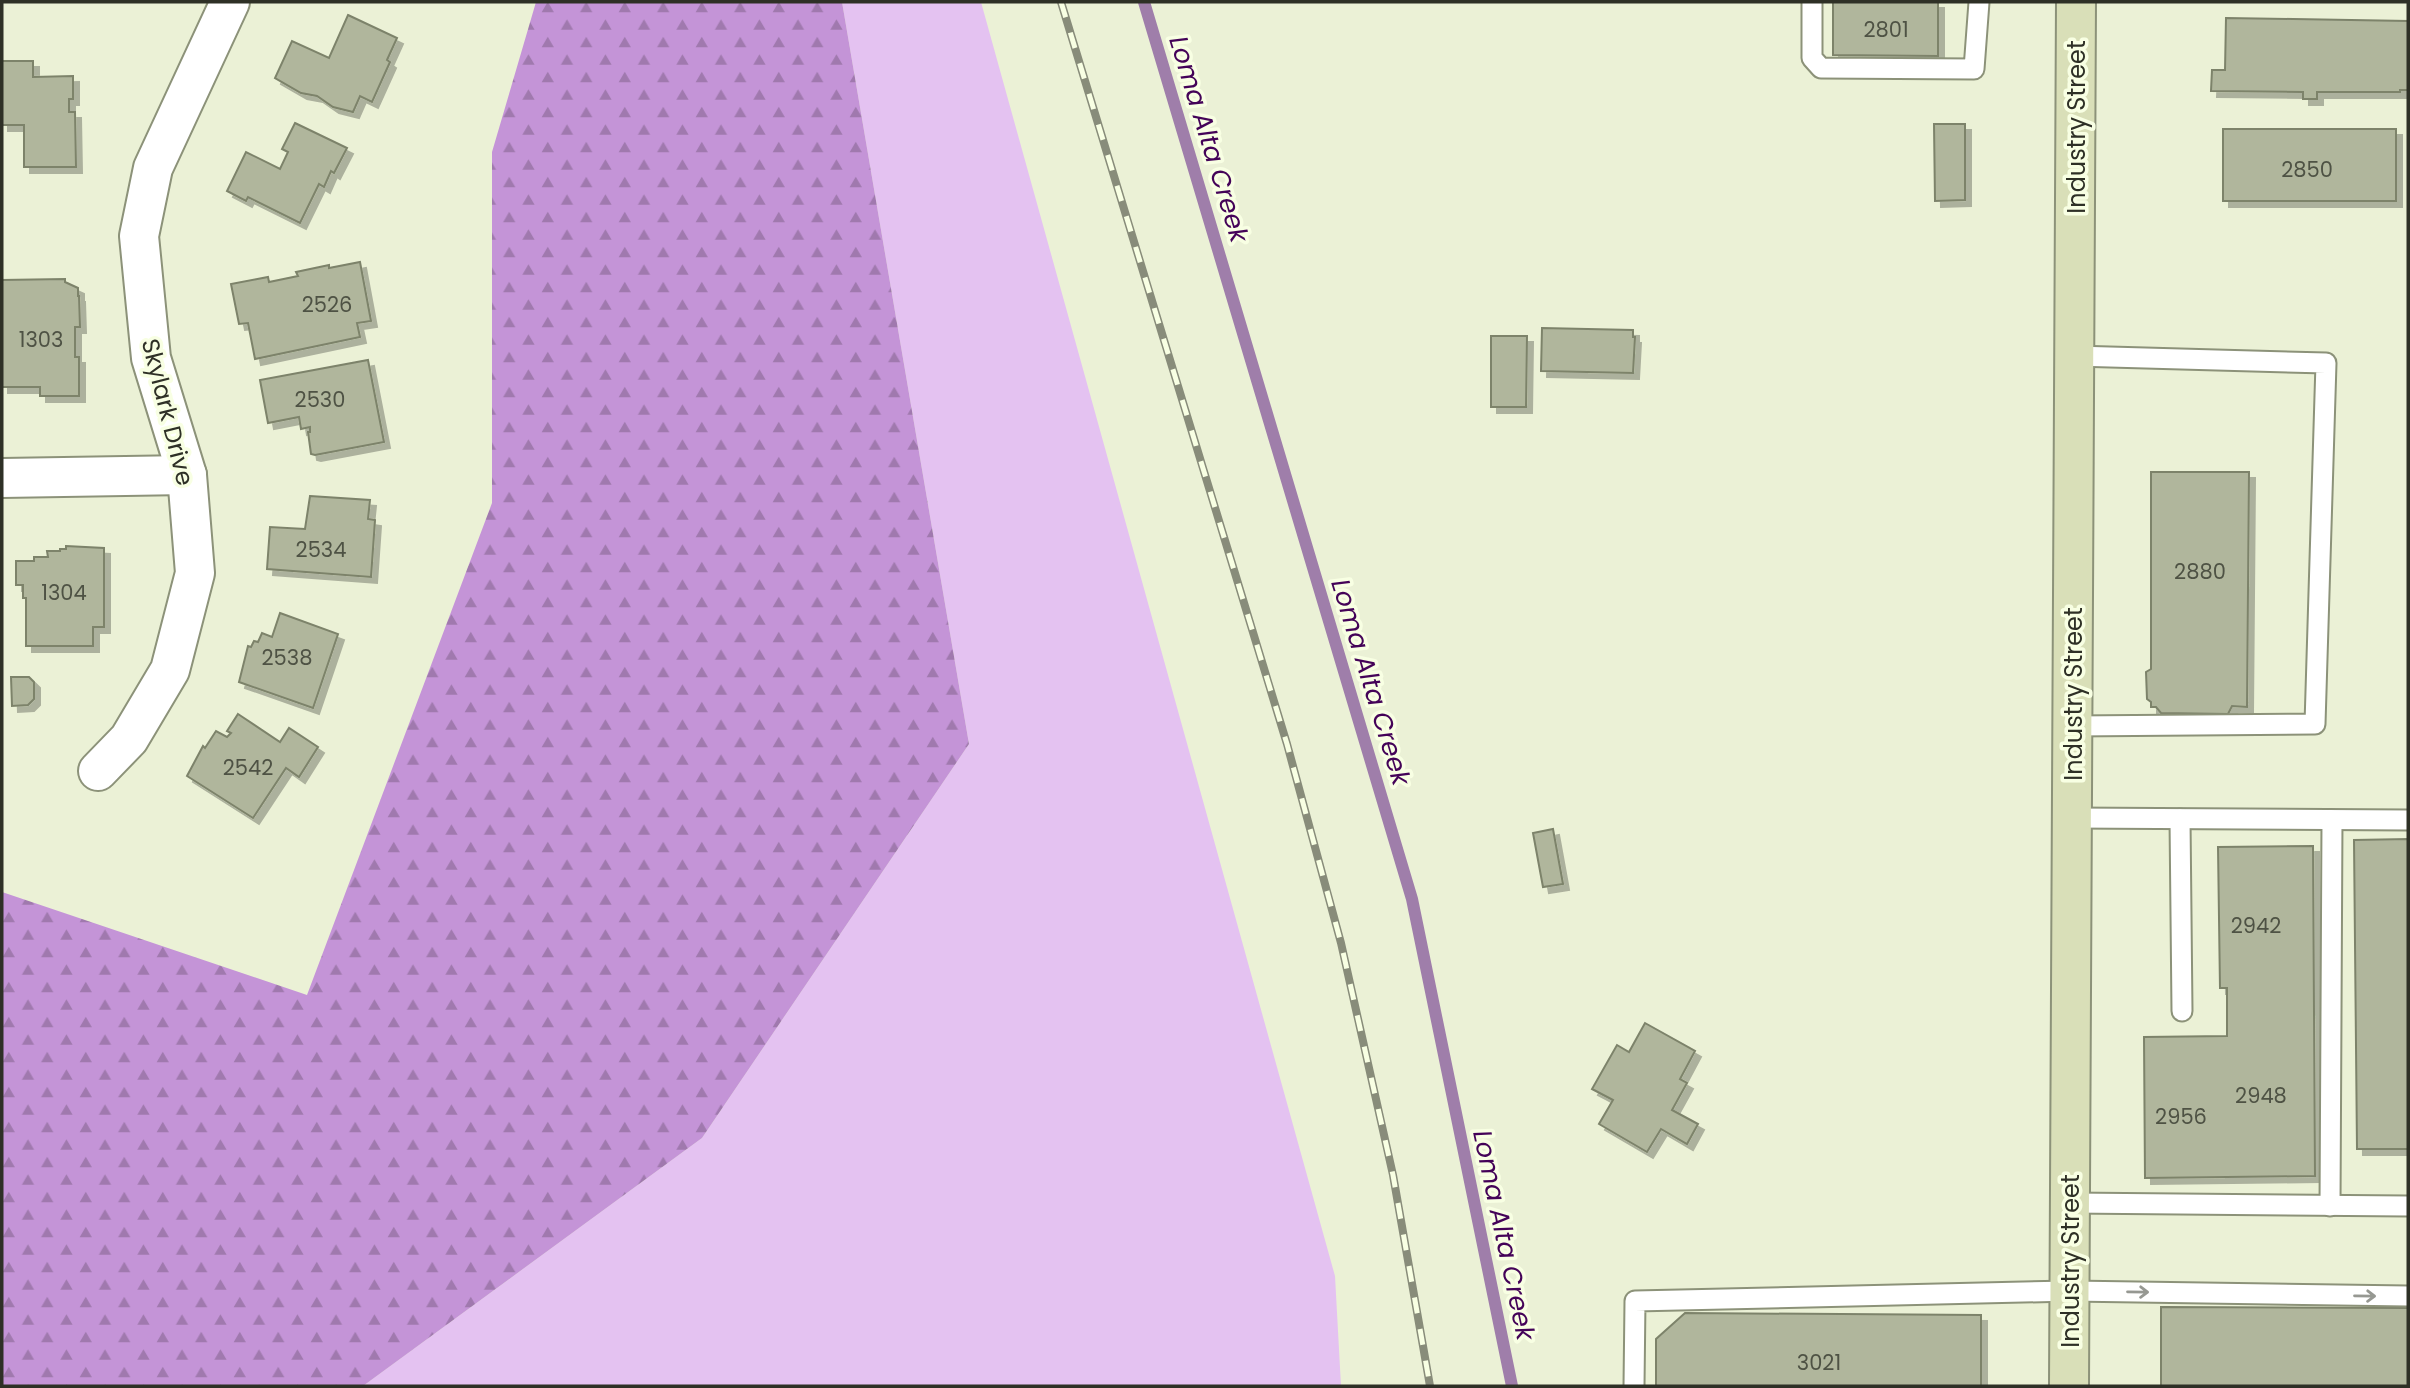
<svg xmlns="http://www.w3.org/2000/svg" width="2410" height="1388" font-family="Poppins,sans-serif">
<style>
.grass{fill:#e4c2f1}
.forest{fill:url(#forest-firs)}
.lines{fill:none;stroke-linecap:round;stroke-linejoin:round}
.stream{stroke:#9f7eaa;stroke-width:12}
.building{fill:#b0b69c;stroke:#7d836b;stroke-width:2;filter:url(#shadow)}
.lane-casing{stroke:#8c9279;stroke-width:23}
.street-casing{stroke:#8c9279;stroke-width:42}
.secondary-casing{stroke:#8c9279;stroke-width:42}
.lane{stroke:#fff;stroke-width:19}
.street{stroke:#fff;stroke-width:38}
.secondary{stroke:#d9dfb8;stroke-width:38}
.rail-casing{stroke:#888c7a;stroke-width:8}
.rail{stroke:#f8ffe3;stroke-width:5;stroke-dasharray:16;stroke-linecap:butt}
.oneway{stroke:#969892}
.labels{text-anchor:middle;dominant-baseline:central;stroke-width:7;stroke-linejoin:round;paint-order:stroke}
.number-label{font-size:21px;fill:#4e5244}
.street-label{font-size:24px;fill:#2e3026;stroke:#f8ffe3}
.water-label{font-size:26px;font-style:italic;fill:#440358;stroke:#f8ffe3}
</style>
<defs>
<pattern id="forest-firs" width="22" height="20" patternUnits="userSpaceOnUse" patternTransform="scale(1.75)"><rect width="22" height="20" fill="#c494d7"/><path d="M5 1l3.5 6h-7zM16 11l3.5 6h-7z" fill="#a079ae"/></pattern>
<filter id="shadow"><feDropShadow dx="6" dy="6" stdDeviation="0" flood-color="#0004"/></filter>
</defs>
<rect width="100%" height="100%" fill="#ebf1d6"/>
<polygon class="grass" points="842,2 981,2 1335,1276 1341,1386 363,1386 702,1138 969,744"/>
<polygon class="forest" points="536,2 842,2 969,744 702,1138 363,1386 2,1386 2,892 307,995 492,503 492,152"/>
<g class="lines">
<polyline class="stream" points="1144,2 1412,899 1512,1386"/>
</g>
<g class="building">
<polygon points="1833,2 1938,2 1938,56 1833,55"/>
<polygon points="348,15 397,38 387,60 390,62 372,102 360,96 353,112 333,107 317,96 301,93 275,78 292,41 329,58"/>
<polygon points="2226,18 2408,21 2408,90 2400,90 2400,92 2317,92 2317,99 2303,99 2303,92 2211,91 2212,70 2225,70"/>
<polygon points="2,61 33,61 33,77 73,76 73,99 69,99 69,112 75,112 76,167 24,167 24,125 2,125"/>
<polygon points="295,123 347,148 334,173 331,171 324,187 319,184 300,223 248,197 246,201 227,191 246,152 280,169 288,152 282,149"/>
<polygon points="1934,124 1965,124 1965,200 1935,201"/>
<rect x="2223" y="129" width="173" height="72"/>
<polygon points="360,262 371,321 357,323 360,337 255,359 248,323 239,324 231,284 268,277 269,282 298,276 296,272 329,265 329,268"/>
<polygon points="65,279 65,282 78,288 78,296 79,296 80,327 75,327 75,357 79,357 79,396 40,396 40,387 2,387 2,280"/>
<polygon points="1542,328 1633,330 1633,337 1635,337 1633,373 1541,371"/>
<polygon points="1491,336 1527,336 1526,407 1491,407"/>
<polygon points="368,360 384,442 315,455 311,454 308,432 310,432 310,427 301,429 299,417 268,423 260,380"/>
<polygon points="2151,472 2249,472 2247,707 2232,706 2228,714 2161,713 2156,707 2151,707 2151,702 2147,699 2146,672 2151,669"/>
<polygon points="310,496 370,500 368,519 375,520 371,577 267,569 270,527 305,529"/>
<polygon points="66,546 104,548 104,627 93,627 93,646 26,646 26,598 23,598 23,585 16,585 16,561 34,561 34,557 48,557 47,551 60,551 60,549 66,549"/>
<polygon points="280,613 338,634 313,708 239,682 248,646 251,647 254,641 258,642 262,633 272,637"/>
<polygon points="11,677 29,677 34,682 34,699 28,705 12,706"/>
<polygon points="238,714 280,742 289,728 318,747 299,777 286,768 253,818 187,776 203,746 205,748 216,731 227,737 231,733 227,731"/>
<polygon points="1553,829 1563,884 1543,887 1533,833"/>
<polygon points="2408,839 2408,1149 2357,1149 2354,840"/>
<polygon points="2313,846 2315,1176 2145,1178 2144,1037 2227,1036 2227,988 2220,988 2218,847"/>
<polygon points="1645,1023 1695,1051 1680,1079 1687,1083 1672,1110 1698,1124 1687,1144 1661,1129 1647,1152 1599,1124 1613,1100 1592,1089 1617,1045 1629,1052"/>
<polygon points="2161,1307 2408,1308 2408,1386 2161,1386"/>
<polygon points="1685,1313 1981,1315 1981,1386 1656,1386 1656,1339"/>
</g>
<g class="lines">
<g class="lane-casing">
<g id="lane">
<polyline points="1812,2 1812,58 1821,68 1974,69 1979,2"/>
<polyline points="2073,726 2315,724 2326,363 2074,356"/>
<polyline points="2072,818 2408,820"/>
<polyline points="2180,819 2182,1011"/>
<polyline points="2070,1203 2408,1206"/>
<polyline points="2330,1206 2332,820"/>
<polyline points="1634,1386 1635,1301 2070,1291 2408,1296"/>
</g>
</g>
<g class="street-casing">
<g id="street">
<polyline points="2,478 187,475"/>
<polyline points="98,771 129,739 170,670 195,573 187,475 151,358 139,236 153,168 230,2"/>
</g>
</g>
<g class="secondary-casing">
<polyline id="secondary" points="2069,1386 2076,2"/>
</g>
<use href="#lane" class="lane"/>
<use href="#street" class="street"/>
<use href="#secondary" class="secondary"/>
<g class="rail-casing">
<polyline id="rail" points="1061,2 1287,744 1341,943 1393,1175 1430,1386"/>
</g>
<use href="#rail" class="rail"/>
</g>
<defs><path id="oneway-shaft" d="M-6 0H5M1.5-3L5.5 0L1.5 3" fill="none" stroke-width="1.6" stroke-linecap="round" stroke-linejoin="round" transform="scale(1.75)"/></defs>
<g class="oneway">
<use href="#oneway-shaft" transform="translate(2138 1292) rotate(1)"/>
<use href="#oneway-shaft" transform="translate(2365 1296) rotate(1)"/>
</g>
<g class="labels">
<g class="number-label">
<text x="1886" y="29">2801</text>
<text x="2307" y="169">2850</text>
<text x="327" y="304">2526</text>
<text x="41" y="339">1303</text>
<text x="320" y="399">2530</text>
<text x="321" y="549">2534</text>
<text x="2200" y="571">2880</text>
<text x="64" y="592">1304</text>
<text x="287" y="657">2538</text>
<text x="248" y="767">2542</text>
<text x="2256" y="925">2942</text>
<text x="2261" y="1095">2948</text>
<text x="2181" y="1116">2956</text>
<text x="1819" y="1362">3021</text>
</g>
<g class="street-label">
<text transform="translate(2076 127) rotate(-90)">Industry Street</text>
<text transform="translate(168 412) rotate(76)">Skylark Drive</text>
<text transform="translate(2073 694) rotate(-90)">Industry Street</text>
<text transform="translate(2070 1261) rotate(-90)">Industry Street</text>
</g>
<g class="water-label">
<text transform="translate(1209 139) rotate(73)">Loma Alta Creek</text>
<text transform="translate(1371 682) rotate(73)">Loma Alta Creek</text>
<text transform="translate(1504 1235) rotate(78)">Loma Alta Creek</text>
</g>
</g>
<rect width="2410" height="1388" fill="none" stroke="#2e3026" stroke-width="7"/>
</svg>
